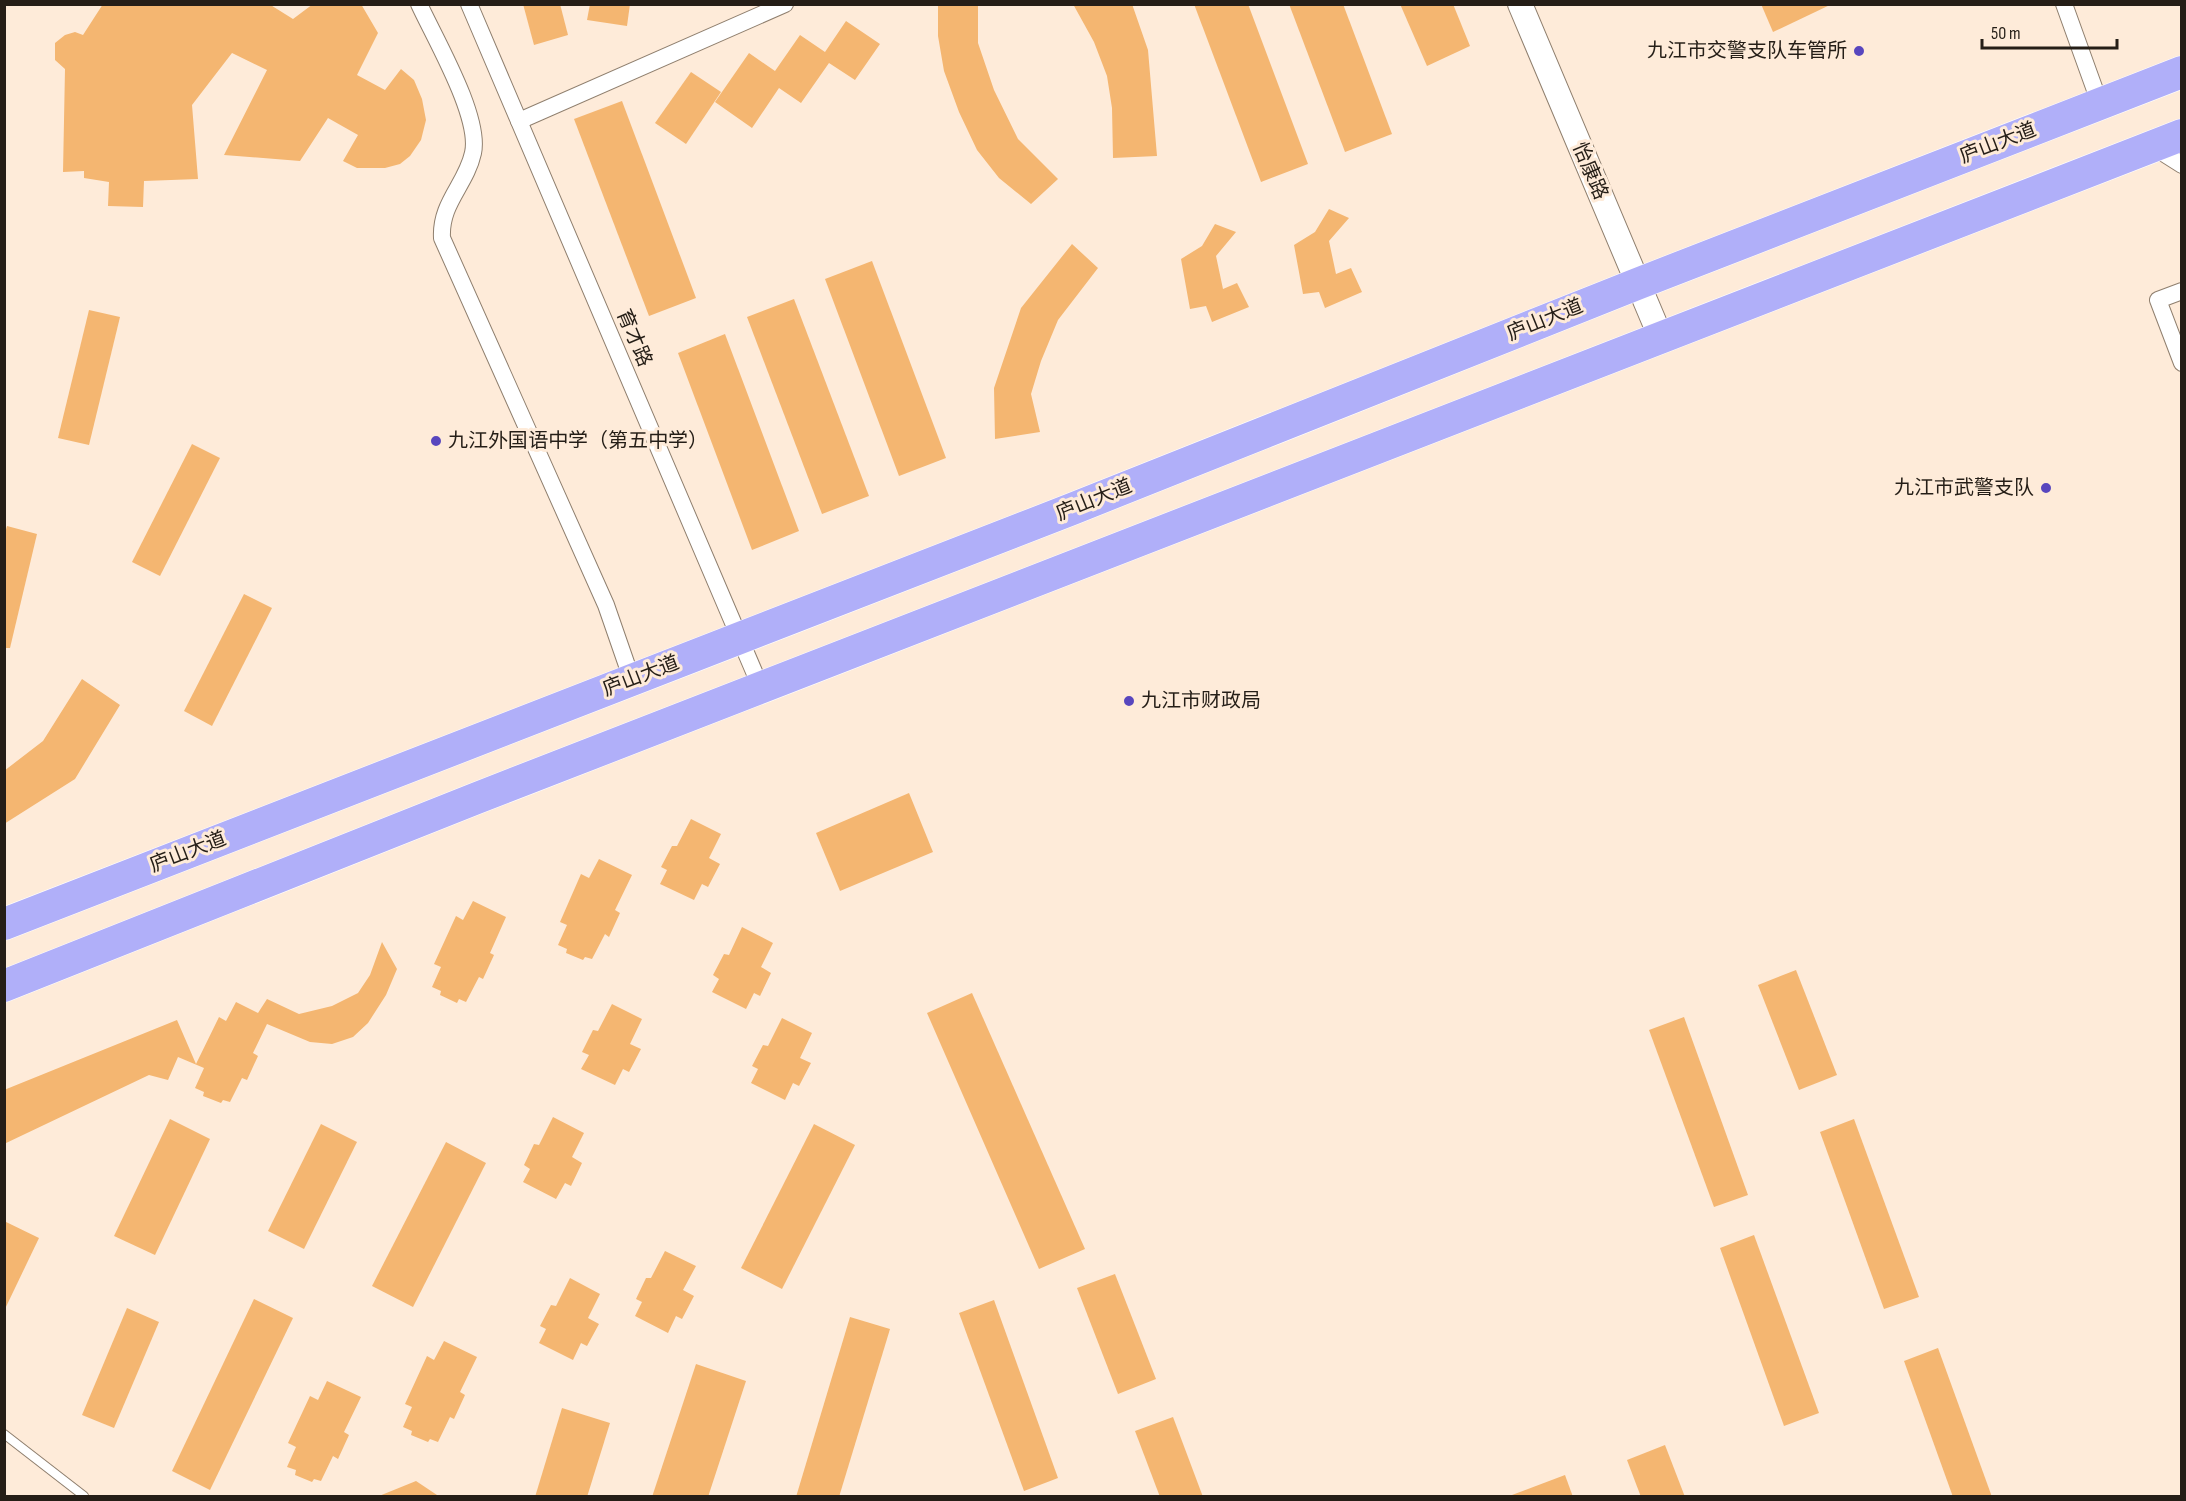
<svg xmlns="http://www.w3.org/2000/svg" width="2186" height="1501" font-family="'Sofia Sans Condensed','Noto Sans SC',sans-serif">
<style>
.building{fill:#f4b671}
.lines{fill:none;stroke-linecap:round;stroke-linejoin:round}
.lane-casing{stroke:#8f7f6e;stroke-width:10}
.street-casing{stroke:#8f7f6e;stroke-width:18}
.secondary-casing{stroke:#8f7f6e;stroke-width:26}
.highway-casing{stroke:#fff;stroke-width:33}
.lane{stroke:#fff;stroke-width:8}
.street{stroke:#fff;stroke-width:16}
.secondary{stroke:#fff;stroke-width:24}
.highway{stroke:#b0aff9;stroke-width:32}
.poi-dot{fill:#5846be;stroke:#feebd9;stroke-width:2}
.labels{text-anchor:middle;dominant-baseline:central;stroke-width:6;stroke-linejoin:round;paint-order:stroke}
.poi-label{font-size:20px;fill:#251e17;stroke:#feebd9;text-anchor:end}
.street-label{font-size:20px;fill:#251e17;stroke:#feebd9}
</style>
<rect width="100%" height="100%" fill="#feebd9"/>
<g class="building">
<polygon points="103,4 269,4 293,19 313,4 361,4 378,33 357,75 385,90 401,69 414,80 422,99 426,120 421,140 410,156 400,164 385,168 357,168 343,161 358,135 328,118 300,161 224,155 267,70 232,53 192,105 198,179 144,181 143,207 108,206 109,182 84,178 84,171 63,172 65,69 55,60 55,43 65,35 75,32 83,35"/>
<polygon points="523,4 560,4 568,35 534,45"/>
<polygon points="590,4 630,4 627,26 587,20"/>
<polygon points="938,4 978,4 978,43 994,90 1018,139 1058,179 1031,204 999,178 977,150 959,112 944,71 938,36"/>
<polygon points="1073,4 1132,4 1148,50 1157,156 1113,158 1112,108 1107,76 1094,42"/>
<polygon points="1194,4 1248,4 1308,164 1261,182"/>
<polygon points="1289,4 1343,4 1392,134 1345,152"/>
<polygon points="1400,4 1453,4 1470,46 1427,66"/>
<polygon points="1761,4 1832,4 1773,32"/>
<polygon points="846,21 880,44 855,80 829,63 801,103 779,88 752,128 715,102 749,53 775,71 800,35 825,52"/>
<polygon points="691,72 721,92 686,144 655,123"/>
<polygon points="622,101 696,298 649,316 574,119"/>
<polygon points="1329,209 1349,218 1329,241 1336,274 1351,268 1362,292 1325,308 1319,292 1303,294 1294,245 1315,232"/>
<polygon points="1215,224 1236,232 1216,256 1223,289 1237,283 1249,307 1212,322 1206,306 1190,309 1181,259 1202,246"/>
<polygon points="1072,244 1098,268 1058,320 1041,361 1031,394 1040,432 995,439 994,388 1021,308"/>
<polygon points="872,261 946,458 899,476 825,279"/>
<polygon points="794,299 869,496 822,514 747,317"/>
<polygon points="89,310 120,317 89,445 58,438"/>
<polygon points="725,334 799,531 752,550 678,353"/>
<polygon points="192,444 220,458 160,576 132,562"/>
<polygon points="7,526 37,534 10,648 4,648 4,537"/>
<polygon points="244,594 272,608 212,726 184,711"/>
<polygon points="82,679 120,705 75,779 4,824 4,771 43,741"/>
<polygon points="909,793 933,852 840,891 816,833"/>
<polygon points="691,819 721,834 709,858 720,864 708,887 702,884 694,900 660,884 667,870 661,867 672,846 677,846"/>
<polygon points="599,859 632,875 615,910 620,913 609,937 605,934 592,959 585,957 583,960 566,953 567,949 558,945 567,925 560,922 581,874 589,878"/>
<polygon points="473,901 506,917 490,953 494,955 483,979 479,977 466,1002 459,999 457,1003 440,995 441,991 432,987 441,967 434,964 456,916 463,920"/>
<polygon points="742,927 773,943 761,967 771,973 760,996 754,993 746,1009 712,992 719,979 713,975 724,954 729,955"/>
<polygon points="382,942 397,969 386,995 368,1023 353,1037 332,1044 310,1042 267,1024 253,1053 258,1056 247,1080 242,1078 230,1102 223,1100 221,1103 203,1096 204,1092 195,1088 204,1068 178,1057 168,1080 149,1075 4,1144 4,1090 177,1020 196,1064 219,1017 226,1021 236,1002 258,1013 267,999 299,1014 332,1006 358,993 370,975"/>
<polygon points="1796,970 1837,1075 1799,1090 1758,985"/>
<polygon points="972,993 1085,1249 1039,1269 927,1013"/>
<polygon points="612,1004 642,1019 630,1044 641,1049 629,1072 623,1069 615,1085 581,1069 589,1055 582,1052 593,1030 598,1031"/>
<polygon points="1684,1017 1748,1195 1714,1207 1649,1030"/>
<polygon points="782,1018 812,1033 800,1058 811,1063 799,1086 793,1083 785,1100 751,1083 758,1069 752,1066 763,1045 768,1046"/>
<polygon points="553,1117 584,1133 572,1157 582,1163 571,1186 565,1183 556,1199 523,1182 530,1169 524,1165 534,1144 539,1145"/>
<polygon points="170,1119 210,1139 155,1255 114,1236"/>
<polygon points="1854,1119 1919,1297 1884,1309 1820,1132"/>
<polygon points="321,1124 357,1142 304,1249 268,1231"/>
<polygon points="814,1124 855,1145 782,1289 741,1268"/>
<polygon points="446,1142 486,1163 413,1307 372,1286"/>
<polygon points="4,1221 39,1238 4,1311"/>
<polygon points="1754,1235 1819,1413 1784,1426 1720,1248"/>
<polygon points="665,1251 696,1266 683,1290 694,1296 682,1319 676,1316 668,1333 635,1316 642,1302 636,1299 646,1278 651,1278"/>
<polygon points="1115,1274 1156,1379 1118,1394 1077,1288"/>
<polygon points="570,1278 600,1294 588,1318 599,1324 587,1346 581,1343 573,1360 539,1343 546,1329 540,1326 551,1305 556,1306"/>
<polygon points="254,1299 293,1318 210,1490 172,1471"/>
<polygon points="994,1300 1058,1478 1024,1491 959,1313"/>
<polygon points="127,1308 159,1322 114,1428 82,1415"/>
<polygon points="850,1317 890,1329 839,1497 796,1497"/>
<polygon points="444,1341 477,1357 460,1392 465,1395 454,1419 450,1417 438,1442 430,1439 428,1442 411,1435 412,1431 403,1427 412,1407 405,1404 427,1356 434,1360"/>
<polygon points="1938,1348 1992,1497 1953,1497 1904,1361"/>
<polygon points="696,1364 746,1381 708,1497 652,1497"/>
<polygon points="327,1381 361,1397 344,1432 349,1435 338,1459 333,1456 321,1481 314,1479 312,1482 295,1475 296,1470 287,1467 296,1447 288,1443 310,1396 318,1400"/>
<polygon points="562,1408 610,1423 587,1497 535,1497"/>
<polygon points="1173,1417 1203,1497 1160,1497 1135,1431"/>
<polygon points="1665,1445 1685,1497 1641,1497 1627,1460"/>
<polygon points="1565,1475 1573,1497 1513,1497 1512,1495"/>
<polygon points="416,1481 440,1497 379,1497 379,1496"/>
</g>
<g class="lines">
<g class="lane-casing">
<polyline id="lane" points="4,1434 84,1496"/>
</g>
<g class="street-casing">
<g id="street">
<path d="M419,4C435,39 481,117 473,153C466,185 440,203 442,238L606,605L632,680"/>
<polyline points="469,4 761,688"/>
<polyline points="2064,4 2100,104"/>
<polyline points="519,121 785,4"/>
<polyline points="2152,146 2182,165"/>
<polyline points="2182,291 2158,300 2182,363"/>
</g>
</g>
<g class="secondary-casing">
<polyline id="secondary" points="1520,4 1661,338"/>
</g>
<g class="highway-casing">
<g id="highway">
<polyline points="4,924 1072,509 1637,284 2182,72"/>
<polyline points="4,986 477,798 2182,135"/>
</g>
</g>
<use href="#lane" class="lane"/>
<use href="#street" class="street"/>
<use href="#secondary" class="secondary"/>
<use href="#highway" class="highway"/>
</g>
<g class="poi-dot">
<circle cx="1859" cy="51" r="6"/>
<circle cx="436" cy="441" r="6"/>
<circle cx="2046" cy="488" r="6"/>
<circle cx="1129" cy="701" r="6"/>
</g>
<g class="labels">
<g class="poi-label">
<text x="1847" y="51">九江市交警支队车管所</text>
<text x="448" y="441" text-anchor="start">九江外国语中学（第五中学）</text>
<text x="2034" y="488">九江市武警支队</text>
<text x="1141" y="701" text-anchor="start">九江市财政局</text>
</g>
<g class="street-label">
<text transform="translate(1998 143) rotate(-21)">庐山大道</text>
<text transform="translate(1590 171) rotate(67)">怡康路</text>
<text transform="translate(1545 320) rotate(-22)">庐山大道</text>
<text transform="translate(634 338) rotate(67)">育才路</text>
<text transform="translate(1094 500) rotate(-22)">庐山大道</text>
<text transform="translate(641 676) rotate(-21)">庐山大道</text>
<text transform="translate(188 852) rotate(-21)">庐山大道</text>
</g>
</g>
<rect width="2186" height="1501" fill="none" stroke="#251e17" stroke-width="12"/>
<path d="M1982 39v9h135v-9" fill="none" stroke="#251e17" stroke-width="3"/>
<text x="1991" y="39" font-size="18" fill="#251e17" stroke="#feebd9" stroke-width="4.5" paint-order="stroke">50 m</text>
</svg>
